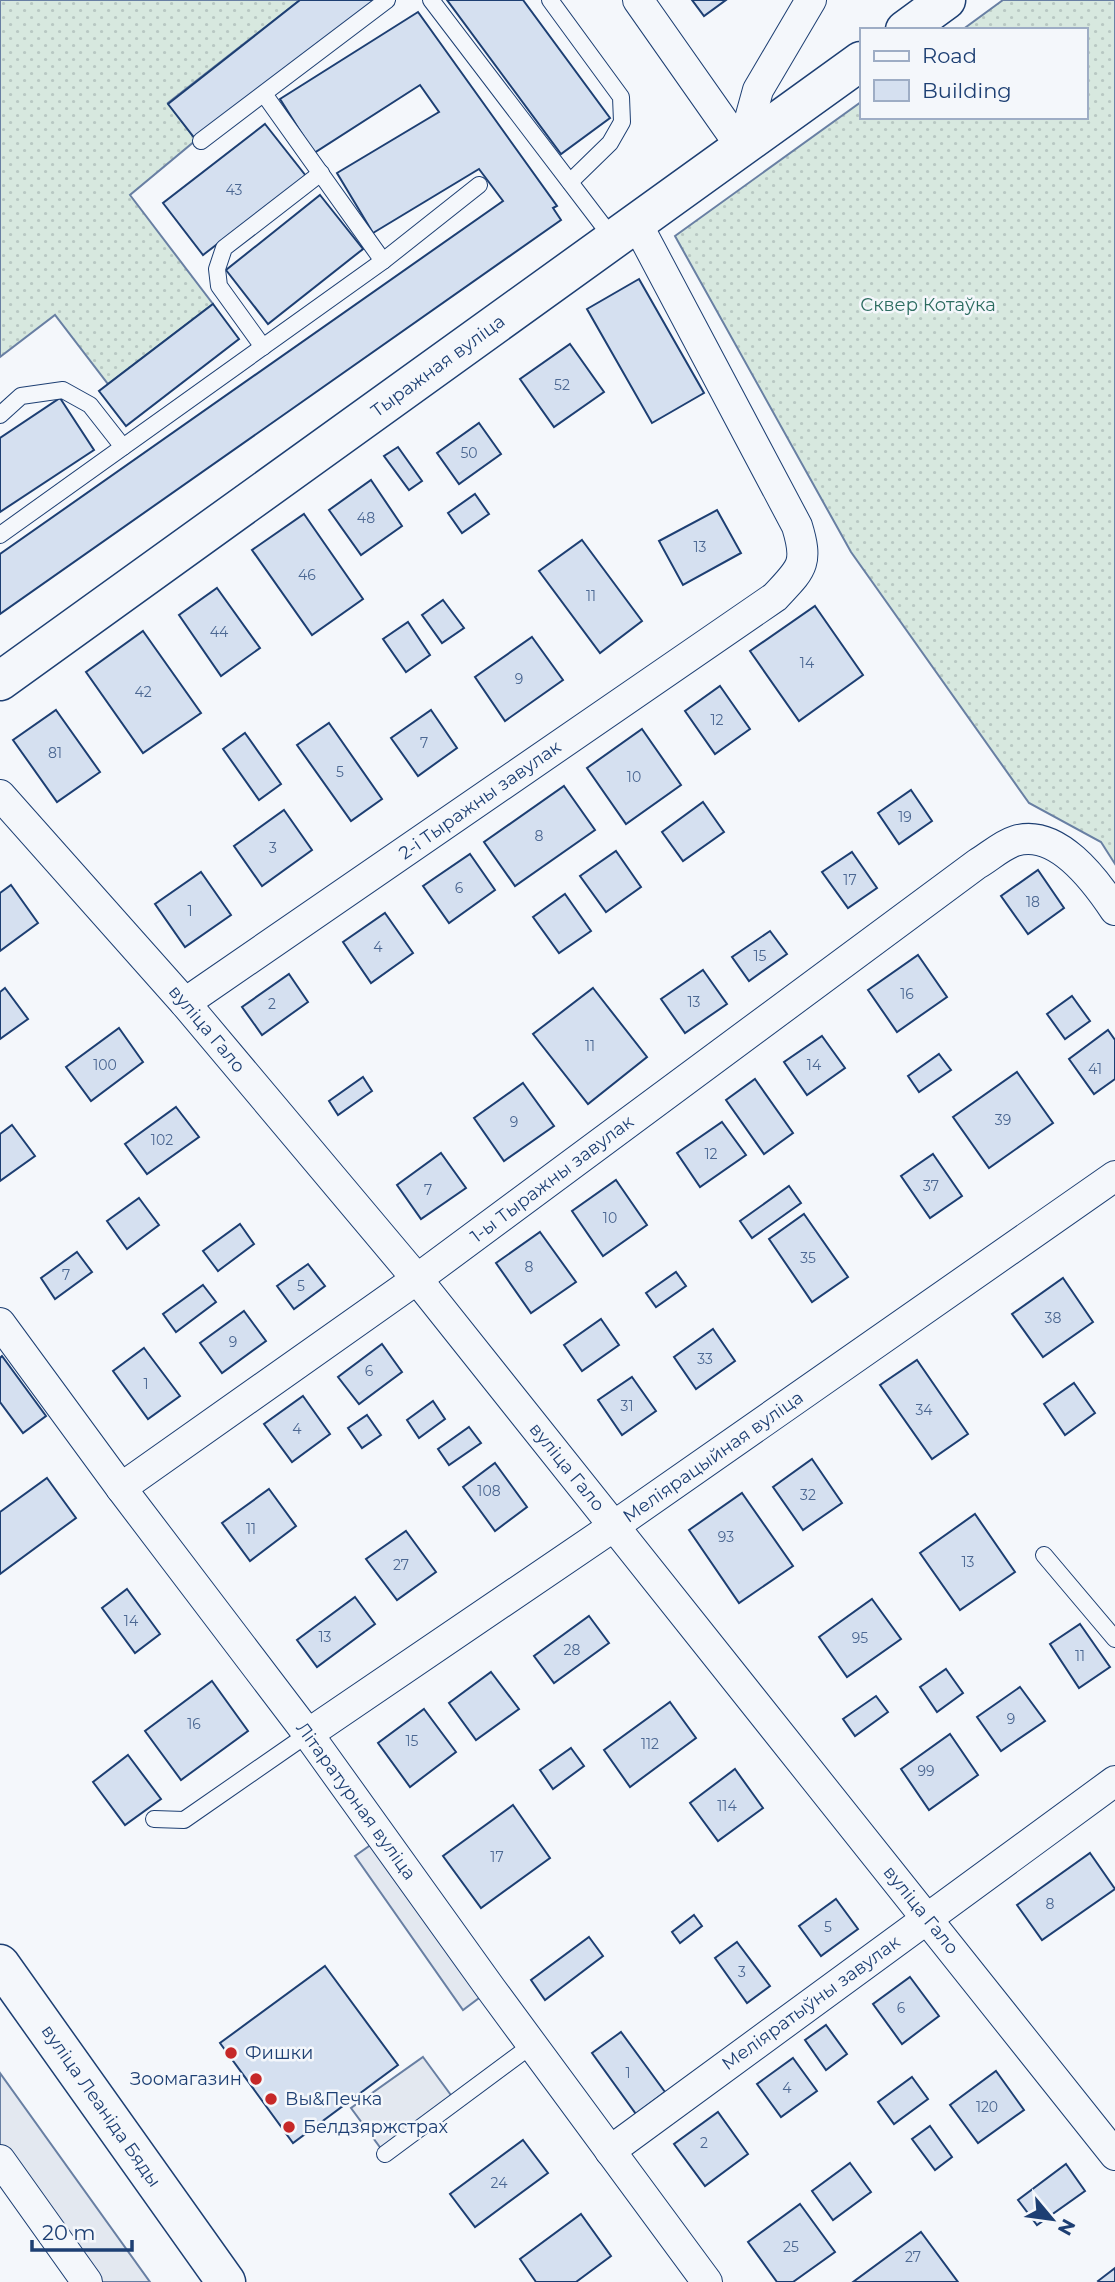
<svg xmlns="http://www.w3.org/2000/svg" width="1115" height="2282" font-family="Montserrat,sans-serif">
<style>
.grass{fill:url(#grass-dots);stroke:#687fa3;stroke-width:2}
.parking{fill:#e3e8f0;stroke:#687fa3;stroke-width:2}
.building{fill:#d5e0f0;stroke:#1d3f73;stroke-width:2}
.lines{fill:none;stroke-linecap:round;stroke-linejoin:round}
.lane-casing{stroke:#1d3f73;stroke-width:18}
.street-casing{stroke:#1d3f73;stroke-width:32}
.secondary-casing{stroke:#1d3f73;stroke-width:41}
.lane{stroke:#f4f7fb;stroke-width:16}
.street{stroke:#f4f7fb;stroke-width:30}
.secondary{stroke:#f4f7fb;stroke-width:38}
.poi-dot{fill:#c62828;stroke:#f4f7fb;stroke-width:2.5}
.labels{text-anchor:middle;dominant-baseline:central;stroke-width:5;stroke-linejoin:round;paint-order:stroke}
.number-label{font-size:14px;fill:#4b6792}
.park-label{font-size:18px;fill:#2c6c60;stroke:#f4f7fb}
.street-label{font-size:18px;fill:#1d3f73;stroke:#f4f7fb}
.poi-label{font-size:18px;fill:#1d3f73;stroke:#f4f7fb;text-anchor:start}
</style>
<defs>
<pattern id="grass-dots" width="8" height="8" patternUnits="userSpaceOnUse" patternTransform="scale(1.75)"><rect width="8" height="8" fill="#d7e8df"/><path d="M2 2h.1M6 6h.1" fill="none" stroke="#b8c8c3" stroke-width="1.8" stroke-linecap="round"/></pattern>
</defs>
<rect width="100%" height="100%" fill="#f4f7fb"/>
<g class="grass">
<polygon points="0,0 300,0 168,103 196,140 130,195 213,304 108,384 55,315 0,357"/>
<polygon points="1003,0 1115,0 1115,864 1101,842 1029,803 851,552 675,236 861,102 861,117 1085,117 1085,30 962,30"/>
</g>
<g class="parking">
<polygon points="382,1837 491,1989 463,2010 355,1856"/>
<polygon points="423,2057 456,2102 385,2154 351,2108"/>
<polygon points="0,2073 150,2282 76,2282 0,2176"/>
</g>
<g class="building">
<polygon points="300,0 376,0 196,140 168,104"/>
<polygon points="447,0 523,0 610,118 561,154"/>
<polygon points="692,0 726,0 704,16"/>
<polygon points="418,12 557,206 553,208 561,220 0,614 0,554 503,201 479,169 373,233 337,173 439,112 420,85 314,153 280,99"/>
<polygon points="265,124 306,176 203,255 163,203"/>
<polygon points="320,195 363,249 268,324 226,270"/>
<polygon points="639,279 704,393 652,423 587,309"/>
<polygon points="213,304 239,339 126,426 99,391"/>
<polygon points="570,344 604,392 554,427 520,379"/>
<polygon points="60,398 94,450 0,512 0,438"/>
<polygon points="479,423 501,454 459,484 437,453"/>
<polygon points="398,447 422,481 409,490 384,456"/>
<polygon points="371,480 402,526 361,555 329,510"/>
<polygon points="475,494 489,514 462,533 448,513"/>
<polygon points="717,510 741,553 683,585 659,541"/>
<polygon points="304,514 363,599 312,635 252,550"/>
<polygon points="582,540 642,621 600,653 539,571"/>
<polygon points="217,588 260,648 221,676 179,615"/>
<polygon points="443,600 464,628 442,643 422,615"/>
<polygon points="815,606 863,675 799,721 750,651"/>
<polygon points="408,622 430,655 406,672 383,639"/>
<polygon points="143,631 201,713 143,753 86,672"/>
<polygon points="532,637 563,680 505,721 475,677"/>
<polygon points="720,686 750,729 715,754 685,711"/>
<polygon points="56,710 100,772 57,802 13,740"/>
<polygon points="431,710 457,748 418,776 391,738"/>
<polygon points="329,723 382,799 351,821 297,745"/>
<polygon points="642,729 681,785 626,824 587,768"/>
<polygon points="245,733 281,784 259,800 223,749"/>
<polygon points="564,786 595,830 515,886 484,842"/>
<polygon points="911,790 932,821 899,844 878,813"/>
<polygon points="703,802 724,832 683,861 662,832"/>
<polygon points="284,810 312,850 262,886 234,846"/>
<polygon points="616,851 641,887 606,912 580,876"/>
<polygon points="852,852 877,888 848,908 822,872"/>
<polygon points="470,854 495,890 449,923 423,886"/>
<polygon points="1038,870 1064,908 1028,934 1001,896"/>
<polygon points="201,872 231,915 185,947 155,904"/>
<polygon points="11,885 38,923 0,951 0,893"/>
<polygon points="565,894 591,931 559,953 533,917"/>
<polygon points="385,913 413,953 371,983 343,942"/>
<polygon points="770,931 787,954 749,981 732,957"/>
<polygon points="918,955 947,997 897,1032 868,990"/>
<polygon points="703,970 727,1004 685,1033 661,999"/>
<polygon points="289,974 308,1002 262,1035 242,1007"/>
<polygon points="5,988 28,1019 0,1039 0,992"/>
<polygon points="593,988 647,1057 588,1104 533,1034"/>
<polygon points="1072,996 1090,1021 1065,1039 1047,1014"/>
<polygon points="119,1028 143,1062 91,1101 66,1067"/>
<polygon points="1108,1030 1115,1040 1115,1079 1094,1094 1069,1059"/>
<polygon points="822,1036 845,1068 807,1095 784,1062"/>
<polygon points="939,1054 951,1070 919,1092 908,1076"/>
<polygon points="1017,1072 1053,1123 989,1168 953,1117"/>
<polygon points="363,1077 372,1091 338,1115 329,1101"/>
<polygon points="755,1079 793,1133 764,1154 726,1100"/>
<polygon points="523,1083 554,1126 504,1161 474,1118"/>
<polygon points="176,1107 199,1137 147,1174 125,1144"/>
<polygon points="722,1122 746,1155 700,1187 677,1153"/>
<polygon points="12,1125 35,1156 0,1181 0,1134"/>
<polygon points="441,1153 466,1188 421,1219 397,1185"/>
<polygon points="933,1154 962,1196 930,1218 901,1176"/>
<polygon points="616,1180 647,1225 603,1256 572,1211"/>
<polygon points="789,1186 801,1203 752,1238 740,1221"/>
<polygon points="139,1198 159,1225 127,1249 107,1221"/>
<polygon points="804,1214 848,1277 812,1302 769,1239"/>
<polygon points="240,1224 254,1244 218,1271 203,1251"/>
<polygon points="540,1232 576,1282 531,1313 496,1263"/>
<polygon points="77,1252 92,1272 55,1299 41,1278"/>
<polygon points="308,1264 325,1286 294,1309 277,1286"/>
<polygon points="676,1272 686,1286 656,1307 646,1293"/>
<polygon points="1063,1278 1093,1322 1043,1357 1012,1314"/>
<polygon points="203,1285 216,1302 176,1332 163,1314"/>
<polygon points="244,1311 266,1341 222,1373 200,1343"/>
<polygon points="601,1319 619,1345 582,1371 564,1345"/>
<polygon points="713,1329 735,1361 696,1389 674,1357"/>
<polygon points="382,1344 402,1372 359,1404 338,1377"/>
<polygon points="144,1348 180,1396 148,1419 113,1371"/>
<polygon points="2,1356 46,1416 23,1433 0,1402 0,1358"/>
<polygon points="917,1360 968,1434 932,1459 880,1385"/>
<polygon points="632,1377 656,1411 622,1435 598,1400"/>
<polygon points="1074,1383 1095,1413 1065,1435 1044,1404"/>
<polygon points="303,1396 330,1434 292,1462 264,1424"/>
<polygon points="433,1401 445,1419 419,1438 407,1420"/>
<polygon points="367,1415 381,1435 362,1448 348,1428"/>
<polygon points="469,1427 481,1443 449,1465 438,1449"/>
<polygon points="812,1459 842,1503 803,1530 773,1487"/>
<polygon points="495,1463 527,1507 495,1531 463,1487"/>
<polygon points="47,1478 76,1518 0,1574 0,1512"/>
<polygon points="269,1489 296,1526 250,1561 222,1523"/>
<polygon points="742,1493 793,1566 739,1603 689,1530"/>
<polygon points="975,1514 1015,1572 960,1610 920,1553"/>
<polygon points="406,1531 436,1572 397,1600 366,1559"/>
<polygon points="127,1589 160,1634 135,1653 102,1608"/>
<polygon points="355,1597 375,1624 317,1667 297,1640"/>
<polygon points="872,1599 901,1639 847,1677 819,1637"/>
<polygon points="589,1616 609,1643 554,1683 534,1656"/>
<polygon points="1080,1624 1110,1667 1079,1688 1050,1644"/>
<polygon points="946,1669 963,1693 937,1712 920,1687"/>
<polygon points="491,1672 519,1709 476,1740 449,1703"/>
<polygon points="212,1681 248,1731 181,1780 145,1731"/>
<polygon points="1020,1687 1045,1721 1001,1751 977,1717"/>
<polygon points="876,1696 888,1712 855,1736 843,1719"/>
<polygon points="670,1702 696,1738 630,1787 604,1750"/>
<polygon points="424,1709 456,1752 410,1787 378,1743"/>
<polygon points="950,1734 978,1775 929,1810 901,1769"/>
<polygon points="571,1748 584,1766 553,1789 540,1770"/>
<polygon points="128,1755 161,1799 125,1825 93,1782"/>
<polygon points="735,1769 763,1808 718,1841 690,1803"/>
<polygon points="513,1805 550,1858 481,1908 443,1856"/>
<polygon points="1090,1853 1115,1889 1042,1940 1017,1905"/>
<polygon points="836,1899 858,1929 821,1956 799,1926"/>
<polygon points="694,1915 702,1926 680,1943 672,1932"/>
<polygon points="589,1937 603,1956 545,2000 531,1980"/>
<polygon points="737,1942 770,1986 747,2003 715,1958"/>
<polygon points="325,1966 398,2065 293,2143 220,2043"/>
<polygon points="910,1977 939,2016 902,2044 873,2004"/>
<polygon points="826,2025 847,2054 826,2070 805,2040"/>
<polygon points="621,2032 665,2092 636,2114 592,2053"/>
<polygon points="793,2058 817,2091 781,2117 757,2084"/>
<polygon points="996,2071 1024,2110 978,2143 950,2105"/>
<polygon points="912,2077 928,2099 894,2124 878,2102"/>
<polygon points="718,2112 748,2154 705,2186 674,2144"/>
<polygon points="930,2126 952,2157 935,2170 912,2139"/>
<polygon points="523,2140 548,2173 475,2227 450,2194"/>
<polygon points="850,2163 871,2192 833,2220 812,2191"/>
<polygon points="1066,2164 1085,2191 1037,2225 1018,2200"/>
<polygon points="800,2204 835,2252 793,2282 777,2282 748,2242"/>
<polygon points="581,2214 611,2256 576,2282 536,2282 520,2259"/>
<polygon points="921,2232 958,2282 853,2282"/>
<polygon points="1115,2268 1115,2282 1099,2282 1098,2281"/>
</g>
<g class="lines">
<g class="lane-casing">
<g id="lane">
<polyline points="431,0 614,240"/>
<polyline points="550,0 621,97 622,122 610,143 570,182"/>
<polyline points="264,94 383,261"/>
<polyline points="201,141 387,0"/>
<polyline points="263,347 219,286 217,269 224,248 321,173"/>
<polyline points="0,415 21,396 63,390 90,405 123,447"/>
<polyline points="0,535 383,261 479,185"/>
<polyline points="1044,1555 1115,1639"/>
<polyline points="154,1819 184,1820 308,1734"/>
<polyline points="385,2154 532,2045"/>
</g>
</g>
<g class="street-casing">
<g id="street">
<polyline points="638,0 742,148"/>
<polyline points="742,148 758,90 811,0"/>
<polyline points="0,795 185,1003 417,1279 1115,2155"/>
<path d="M185,1003L775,597C801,569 809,565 797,526L637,224"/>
<polyline points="0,1323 121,1488 308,1734 491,1989 707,2282"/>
<path d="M121,1488L417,1279L977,864C989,857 1002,845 1015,841C1057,828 1095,880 1115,910"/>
<polyline points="308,1734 614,1526 1115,1176"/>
<polyline points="610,2151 1115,1781"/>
<polyline points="0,2160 87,2282"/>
</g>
</g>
<g class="secondary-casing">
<g id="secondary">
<polyline points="905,30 946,0"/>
<polyline points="0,681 861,61"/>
<polyline points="0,1964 226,2282"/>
</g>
</g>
<use href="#lane" class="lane"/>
<use href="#street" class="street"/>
<use href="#secondary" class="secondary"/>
</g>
<g class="poi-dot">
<circle cx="231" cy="2053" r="7"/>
<circle cx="256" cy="2079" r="7"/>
<circle cx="271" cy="2099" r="7"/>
<circle cx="289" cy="2127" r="7"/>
</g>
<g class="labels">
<g class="number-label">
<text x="234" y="190">43</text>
<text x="562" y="385">52</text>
<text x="469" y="453">50</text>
<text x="366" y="518">48</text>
<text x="700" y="547">13</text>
<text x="307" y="575">46</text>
<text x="591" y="596">11</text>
<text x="219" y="632">44</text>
<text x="807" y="663">14</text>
<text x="519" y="679">9</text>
<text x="143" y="692">42</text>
<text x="717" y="720">12</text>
<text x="424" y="743">7</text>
<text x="55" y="753">81</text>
<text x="340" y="772">5</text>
<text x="634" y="777">10</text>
<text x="905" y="817">19</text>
<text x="539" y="836">8</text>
<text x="273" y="848">3</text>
<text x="850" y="880">17</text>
<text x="459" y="888">6</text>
<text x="1033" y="902">18</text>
<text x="190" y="911">1</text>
<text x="378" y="947">4</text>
<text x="760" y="956">15</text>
<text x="907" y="994">16</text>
<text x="694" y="1002">13</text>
<text x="272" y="1004">2</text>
<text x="590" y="1046">11</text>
<text x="105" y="1065">100</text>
<text x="814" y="1065">14</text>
<text x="1095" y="1069">41</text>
<text x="1003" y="1120">39</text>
<text x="514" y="1122">9</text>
<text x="162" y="1140">102</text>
<text x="711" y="1154">12</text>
<text x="931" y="1186">37</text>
<text x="428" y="1190">7</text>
<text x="610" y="1218">10</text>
<text x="808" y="1258">35</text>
<text x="529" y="1267">8</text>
<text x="66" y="1275">7</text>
<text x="301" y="1286">5</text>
<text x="1053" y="1318">38</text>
<text x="233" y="1342">9</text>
<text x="705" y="1359">33</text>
<text x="369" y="1371">6</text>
<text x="146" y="1384">1</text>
<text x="627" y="1406">31</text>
<text x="924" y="1410">34</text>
<text x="297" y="1429">4</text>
<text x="489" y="1491">108</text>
<text x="808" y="1495">32</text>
<text x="251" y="1529">11</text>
<text x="726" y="1537">93</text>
<text x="968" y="1562">13</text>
<text x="401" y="1565">27</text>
<text x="131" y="1621">14</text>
<text x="325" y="1637">13</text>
<text x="860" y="1638">95</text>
<text x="572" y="1650">28</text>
<text x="1080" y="1656">11</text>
<text x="1011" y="1719">9</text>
<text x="194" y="1724">16</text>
<text x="412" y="1741">15</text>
<text x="650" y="1744">112</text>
<text x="926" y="1771">99</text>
<text x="727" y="1806">114</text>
<text x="497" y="1857">17</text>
<text x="1050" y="1904">8</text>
<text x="828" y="1927">5</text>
<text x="742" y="1972">3</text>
<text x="901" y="2008">6</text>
<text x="628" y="2073">1</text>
<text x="787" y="2088">4</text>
<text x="987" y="2107">120</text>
<text x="704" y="2143">2</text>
<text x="499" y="2183">24</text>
<text x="791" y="2247">25</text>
<text x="913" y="2257">27</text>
</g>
<g class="park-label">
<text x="928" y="305">Сквер Котаўка</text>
</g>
<g class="street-label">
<text transform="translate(438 366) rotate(-36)">Тыражная вуліца</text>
<text transform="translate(480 800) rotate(-35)">2-і Тыражны завулак</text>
<text transform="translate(207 1029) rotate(50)">вуліца Гало</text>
<text transform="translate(552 1179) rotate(-37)">1-ы Тыражны завулак</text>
<text transform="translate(713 1457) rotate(-35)">Меліярацыйная вуліца</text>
<text transform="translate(567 1467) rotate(51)">вуліца Гало</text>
<text transform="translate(356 1801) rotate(54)">Літаратурная вуліца</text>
<text transform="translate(921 1910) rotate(51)">вуліца Гало</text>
<text transform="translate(811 2003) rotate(-36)">Меліяратыўны завулак</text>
<text transform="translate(101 2106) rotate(55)">вуліца Леаніда Бяды</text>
</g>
<g class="poi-label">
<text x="245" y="2053">Фишки</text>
<text x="242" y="2079" text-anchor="end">Зоомагазин</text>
<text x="285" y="2099">Вы&amp;Печка</text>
<text x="303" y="2127">Белдзяржстрах</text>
</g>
</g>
<rect x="860" y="28" width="228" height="91" fill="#f4f7fb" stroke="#9eadc5" stroke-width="2"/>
<rect x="874" y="51" width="35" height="10" fill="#f4f7fb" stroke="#9eadc5" stroke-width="2"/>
<text x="922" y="63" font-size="21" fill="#1d3f73">Road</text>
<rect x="874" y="80" width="35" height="21" fill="#d5e0f0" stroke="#9eadc5" stroke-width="2"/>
<text x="922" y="98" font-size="21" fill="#1d3f73">Building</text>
<g transform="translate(1052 2219) rotate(119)" stroke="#f4f7fb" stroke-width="5" paint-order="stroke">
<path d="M0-5L12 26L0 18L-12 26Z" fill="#1d3f73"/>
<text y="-10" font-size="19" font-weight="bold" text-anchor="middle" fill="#1d3f73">N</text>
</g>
<path d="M32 2240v10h100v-10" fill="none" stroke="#1d3f73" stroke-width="3.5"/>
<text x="42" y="2240" font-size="21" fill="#1d3f73" stroke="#f4f7fb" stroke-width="5" paint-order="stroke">20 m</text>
</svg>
